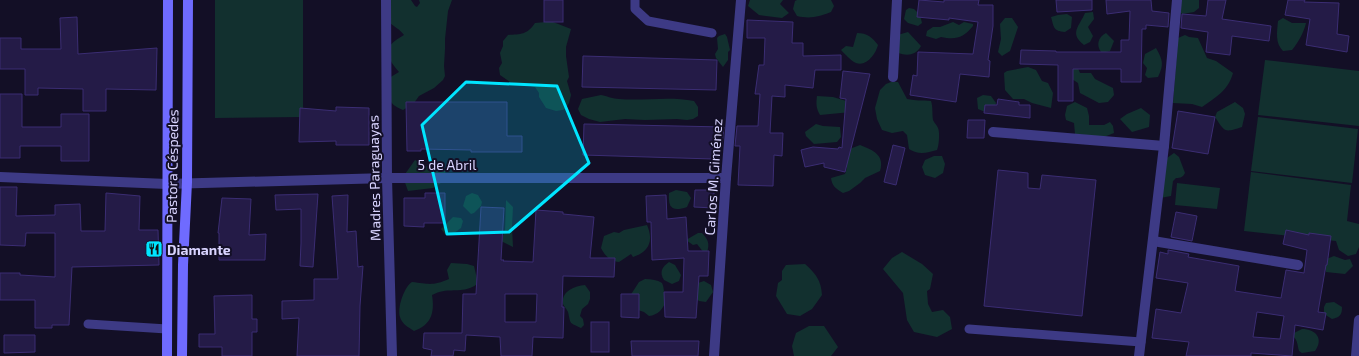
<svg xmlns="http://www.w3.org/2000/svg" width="1359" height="356" font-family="'Exo 2',sans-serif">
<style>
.green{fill:#12302f}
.building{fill:#241b47;stroke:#3b2d73;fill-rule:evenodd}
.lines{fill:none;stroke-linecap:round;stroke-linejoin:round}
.lane{stroke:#3d3a85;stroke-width:9}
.street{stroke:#3d3a85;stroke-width:10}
.secondary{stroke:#6f6bff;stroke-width:10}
.marked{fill:#00e5ff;fill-opacity:0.2;stroke:#00e5ff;stroke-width:3;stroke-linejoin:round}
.labels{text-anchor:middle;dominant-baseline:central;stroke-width:4;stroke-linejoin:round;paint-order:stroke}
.street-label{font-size:14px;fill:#d9d4ff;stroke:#130f26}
.poi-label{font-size:14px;font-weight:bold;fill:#d9d4ff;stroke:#130f26;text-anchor:start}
</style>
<rect width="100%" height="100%" fill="#130f26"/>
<g class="green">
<polygon points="215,0 303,0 303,117 215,118"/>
<path d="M390,0H411L415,6L417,7L420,3L419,0H452L448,11L445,39V49L444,66L445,76L443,80L434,88L419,96L414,103L403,110C387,104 388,95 384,81L399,72C384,54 383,47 404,35C400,29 394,27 389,22Z"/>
<polygon points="750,0 783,0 780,4 789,13 782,18 759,15 748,6"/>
<path d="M797,0H831L834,6L831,12C818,17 810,19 797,16L793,9L795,1Z"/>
<polygon points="1177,0 1199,0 1199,8 1194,12 1182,14 1178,10"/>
<polygon points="909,8 914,9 920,15 922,23 918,26 908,23 904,19 906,10"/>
<path d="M1093,12L1094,19L1088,27L1093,36L1090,42L1084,45C1069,33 1079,27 1085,13Z"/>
<path d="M1067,14L1072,17L1071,28L1065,32C1053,31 1054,27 1051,17L1058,15Z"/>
<polygon points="1005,18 1012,18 1018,27 1010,51 1002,56 998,52 1001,39 1000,24"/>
<path d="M1283,18L1292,23H1306C1304,32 1298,43 1292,50L1283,51C1275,43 1277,32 1278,21Z"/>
<path d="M546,22H553L571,29L566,47V56L569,77L567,81L571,95L569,103L566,108L563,110L556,111L546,108L539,97V93L535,87L510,82L500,75L499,68L502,63L500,53L503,46V41L508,35C521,34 527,35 535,23Z"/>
<path d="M953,22L959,25L964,22L973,24V26C963,38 956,40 941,37L936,39L926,36L927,31L933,27H940Z"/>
<path d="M908,32L921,46C914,59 900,55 890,49L894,36Z"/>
<path d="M857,33C867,33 872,37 878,45C876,53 867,67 856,63C851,61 845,54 841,50L846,46L853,47Z"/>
<path d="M1106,33L1114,41L1110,51L1106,52H1101C1096,45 1098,37 1106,33Z"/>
<polygon points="725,34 727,37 730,50 728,52 728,60 723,67 716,58 715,54 718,49 717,38 719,36"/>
<path d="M1185,35L1189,37L1198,38L1207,58L1216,61L1233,73C1228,91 1216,97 1202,107L1192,104L1173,103L1178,38Z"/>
<path d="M1156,48C1163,60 1164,65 1158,77L1148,78L1145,75L1147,68L1143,63L1145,54Z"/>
<polygon points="1265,60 1359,71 1359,126 1258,115"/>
<polygon points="1065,63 1077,66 1080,73 1091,73 1095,79 1113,88 1114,95 1108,102 1099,103 1080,93 1078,83 1072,79"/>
<polygon points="1028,67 1036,70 1042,81 1048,83 1053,93 1051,108 1032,103 1024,99 1013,99 1005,90 1004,73 1007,71"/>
<path d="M891,82H898L907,99C916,101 922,100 931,101C933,107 932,113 933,120C934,123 937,125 938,128C940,132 939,146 937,150C927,153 918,155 909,149L907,135L903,131L892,133L882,130L877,119L875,108L880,90L886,84Z"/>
<path d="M601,95C607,96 613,99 619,99C644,101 670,96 694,101L698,107V116L693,119L687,120L677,119L645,120L625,119L600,122L589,119L581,115L578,109L582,99Z"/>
<polygon points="983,95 991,96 996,103 994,111 990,114 978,109 977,98"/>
<path d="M817,96L833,97L853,103L851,112L820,115C816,108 816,104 817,96Z"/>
<polygon points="1075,102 1087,108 1089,116 1089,125 1104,125 1110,122 1113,126 1114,133 1104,137 1075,134 1074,123 1066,120 1065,115 1067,106"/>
<path d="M1235,102L1243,108L1245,114L1242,127C1224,133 1225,132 1215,117L1217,112Z"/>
<polygon points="1141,108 1150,115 1149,127 1132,132 1120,119 1127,114"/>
<polygon points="1258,117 1358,129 1352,183 1251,171"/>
<polygon points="816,124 823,126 840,127 841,137 837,142 814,144 806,136 805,132"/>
<path d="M860,145C873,150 885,155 880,171L865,178L860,183L849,191L843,193C836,189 832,186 831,178L845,174L847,168V150Z"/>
<path d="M1174,153L1179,157L1185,173C1183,177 1181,178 1176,178L1173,181L1171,196L1160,198L1167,158Z"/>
<polygon points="934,156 942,156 945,164 943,173 935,178 925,175 922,167 925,160"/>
<polygon points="415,160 427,166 446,169 444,181 433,188 408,191 403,177"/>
<polygon points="1251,172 1351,185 1347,221 1359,224 1359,247 1356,254 1348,256 1339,250 1336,241 1244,231"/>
<polygon points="1177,183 1220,188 1217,209 1175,205"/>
<path d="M676,190L687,192L691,198L687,207C672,212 668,208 669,193Z"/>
<polygon points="472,193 478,195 482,202 481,206 474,213 471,214 463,206 466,196"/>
<polygon points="506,200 513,207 512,227 513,247 501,241 505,230"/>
<polygon points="453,217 461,218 463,221 461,228 453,234 445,234 441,229"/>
<path d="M647,225C654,241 649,252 633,257L631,254L619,262C610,261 605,256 601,248L604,236L614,232L619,233L624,230Z"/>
<path d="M698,233H702C708,239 710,244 707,252L704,253L697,244L693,245L686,240Z"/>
<polygon points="902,252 922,264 933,274 930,289 927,291 928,304 932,312 943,310 950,317 952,329 937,337 914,332 907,320 903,293 883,269 892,258"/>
<polygon points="1334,256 1345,260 1350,259 1353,266 1345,274 1326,272 1324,260"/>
<path d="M669,262L675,265L681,275L679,281L672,284L664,280C659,272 662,267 669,262Z"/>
<path d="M451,263L467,264L474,266L478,283C476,285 473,287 470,288C456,293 448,287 432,295C435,313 431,325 414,331C408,327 402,324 400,317C397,308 404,287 412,282C429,284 433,286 449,279L447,270Z"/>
<path d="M805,264C816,274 821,280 822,295L812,309L800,316L787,314L776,296L778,283L782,280V271L786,265Z"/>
<path d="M645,279C652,279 657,280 662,283C665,289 663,295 666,301C663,309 658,315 649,316L644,312L638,310L630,296L639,282Z"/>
<polygon points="704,281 711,285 713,292 706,302 699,301 695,297 698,283"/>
<path d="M585,285L590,292V299L588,304L582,309L580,316L583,319L584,325L581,328C568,322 571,324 568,312C567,309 564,307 563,304C561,291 575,286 585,285Z"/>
<path d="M1334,302L1342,307C1342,315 1340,317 1332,319L1324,314V307L1326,303Z"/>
<polygon points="809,326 824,326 838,347 831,356 794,356 792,346 796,333"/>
<path d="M1302,329C1316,329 1324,339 1315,351L1302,353L1299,351C1297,344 1298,338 1290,335Z"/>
</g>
<g class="building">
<rect x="544" y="0" width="19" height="22"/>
<polygon points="919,0 944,2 944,0 979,0 978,5 993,5 993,26 988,60 990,61 989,77 960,74 956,102 910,95 913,75 917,76 918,52 973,54 978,22 949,18 949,20 917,17"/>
<polygon points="1056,0 1092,0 1092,10 1057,12"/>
<polygon points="1106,0 1151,0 1152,11 1169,13 1168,27 1146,25 1146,29 1142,29 1141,82 1121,82 1121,69 1073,69 1073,101 1058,101 1058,65 1020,64 1021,50 1056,51 1056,52 1121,52 1121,40 1129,40 1130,11 1107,14"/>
<polygon points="1208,0 1226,0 1222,19 1271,26 1269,41 1232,36 1230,55 1206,52 1208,32 1181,28 1182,14 1206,16"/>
<polygon points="1288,0 1305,0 1304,2 1339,3 1337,34 1349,36 1347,52 1306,45 1310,19 1285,15"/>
<polygon points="77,17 78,54 157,48 156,90 106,89 106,111 83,111 83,89 38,88 38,95 25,95 25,69 0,69 0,38 21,38 21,49 61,49 60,18"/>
<polygon points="747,20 793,22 792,43 803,43 803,56 841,55 841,70 815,70 813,88 785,85 785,97 772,96 770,133 783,133 782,156 774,155 773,186 738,185 740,146 735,146 737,126 758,126 760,94 755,94 759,65 764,65 765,38 747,38"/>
<polygon points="583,56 717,60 716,90 582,87"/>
<polygon points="843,71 870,74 845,172 824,167 824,163 805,167 801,150 813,147 838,149 839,147 842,148 846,99 840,98"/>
<polygon points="0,94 22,94 22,127 61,127 61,114 89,114 89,161 61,161 61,146 20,146 20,158 0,158"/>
<polygon points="998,99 1019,102 1019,105 1030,105 1030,118 984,113 985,105 997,105"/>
<polygon points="406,102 507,102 507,136 522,136 522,152 471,152 471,150 421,149 421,151 407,151"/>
<polygon points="336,107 369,108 369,145 336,145 336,141 299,142 300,108 336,111"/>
<polygon points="1178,111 1215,117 1208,154 1172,148"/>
<polygon points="968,120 985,120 984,138 967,138"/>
<polygon points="584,124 724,127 722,146 713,146 713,159 583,155"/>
<polygon points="893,145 905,148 896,185 884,182"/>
<polygon points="998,170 1028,173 1028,188 1040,189 1042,175 1096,180 1082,316 984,306"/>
<polygon points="0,187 17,187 16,216 55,215 55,205 80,204 81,231 105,231 106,193 140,196 139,230 158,230 159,265 72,267 69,325 52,325 52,328 35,328 35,300 0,300 0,273 20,273 20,275 55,277 55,233 26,233 25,246 0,245"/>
<polygon points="695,190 714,190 714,208 694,207"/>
<polygon points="425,193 445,193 445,223 424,223 424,227 404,226 404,198 425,198"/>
<polygon points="318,194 313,267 300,266 301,243 301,209 276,210 275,195"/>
<polygon points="348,195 347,232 356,231 358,267 363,266 360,306 359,356 297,356 299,318 282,319 282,301 314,300 314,279 338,279 332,196"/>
<polygon points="666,195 667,219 686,217 688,251 709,251 708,276 699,276 696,318 665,317 664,292 683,292 684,258 652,260 651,222 647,222 646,196"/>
<polygon points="222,198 251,199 249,235 266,234 265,260 219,260 219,233 218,233"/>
<path d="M481,207L504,208L501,260H504L503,261L533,262L536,210L563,212V214L594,217L590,258H615L614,277L563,276L562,307H564L563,338L533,337L532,356H501L500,337L466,335L465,351L454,350L453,356H431L432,350L423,348L424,333H462L463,294H476ZM505,294H537L536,322H505Z"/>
<polygon points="1176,212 1197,216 1192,241 1171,237"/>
<path d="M1286,230L1309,235V233L1331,236L1327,265H1326L1318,312L1326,313L1323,330L1295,325L1292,356L1251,353V356H1186L1189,342L1152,338L1156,309L1181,313L1188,283L1156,278L1160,252L1168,254V250L1189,254L1188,257L1239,266L1235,291L1281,298L1286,270L1304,273L1307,250L1283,244ZM1257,312L1284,316L1280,339L1253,337Z"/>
<polygon points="621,294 639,294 639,318 621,317"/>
<polygon points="252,295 252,319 257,319 257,332 252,332 252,356 222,356 222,347 199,347 199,334 215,334 214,296"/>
<rect x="591" y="322" width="18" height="30"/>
<polygon points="4,335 35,335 35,352 4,353"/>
<polygon points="631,341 699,341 698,356 632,356"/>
</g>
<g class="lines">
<g class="lane">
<polyline points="635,0 635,9 648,21 712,33"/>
<polyline points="88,324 167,329"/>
<polyline points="969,329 1141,342"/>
</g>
<g class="street">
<polyline points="386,0 387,178 392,356"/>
<polyline points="893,77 897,0"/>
<polyline points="993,132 1164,146"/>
<polyline points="0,177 167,184 387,178 726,178"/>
<polyline points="1153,241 1298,265"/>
<polyline points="714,356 726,178 741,0"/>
<polyline points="1139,356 1164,146 1177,0"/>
<polyline points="1356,356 1359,320"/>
</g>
<g class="secondary">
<polyline points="167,356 168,0"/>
<polyline points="182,356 183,265 187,182 188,0"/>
</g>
</g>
<path class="marked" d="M466,82L557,86L589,163L509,232L447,234L422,125Z"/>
<defs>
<g id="restaurant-square" transform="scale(0.9)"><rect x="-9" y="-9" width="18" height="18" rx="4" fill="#00e5ff" stroke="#130f26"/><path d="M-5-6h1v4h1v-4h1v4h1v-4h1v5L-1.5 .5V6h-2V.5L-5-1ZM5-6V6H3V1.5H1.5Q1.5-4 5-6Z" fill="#111"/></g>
</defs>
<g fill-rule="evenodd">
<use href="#restaurant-square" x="154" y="249"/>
</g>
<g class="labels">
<g class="street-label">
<text x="447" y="164">5 de Abril</text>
<text transform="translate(172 166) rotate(-89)">Pastora Céspedes</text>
<text transform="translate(713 177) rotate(-86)">Carlos M. Giménez</text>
<text transform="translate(374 178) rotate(-91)">Madres Paraguayas</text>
</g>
<g class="poi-label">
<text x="167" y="249">Diamante</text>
</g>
</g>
</svg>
